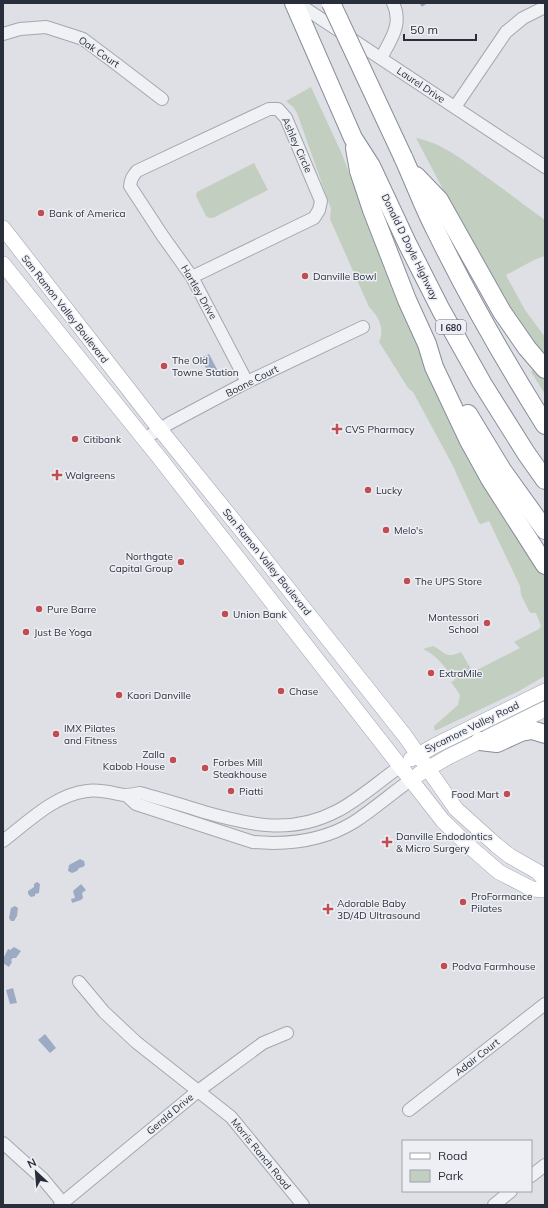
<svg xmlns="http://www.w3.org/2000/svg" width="548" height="1208" font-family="Mulish,sans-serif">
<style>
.green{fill:#c2cfc0}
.water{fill:#9cabc3}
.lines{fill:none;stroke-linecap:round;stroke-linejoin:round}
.stream{stroke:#9cabc3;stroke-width:3}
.minor-casing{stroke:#a4a7af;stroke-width:14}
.major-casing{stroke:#9ea4b1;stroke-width:16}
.highway-casing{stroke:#878d9b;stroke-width:20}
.minor{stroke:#f0f1f5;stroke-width:12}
.major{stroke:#fff;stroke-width:15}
.highway{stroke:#fff;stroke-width:18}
.highway-bridge-casing{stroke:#878d9b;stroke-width:20;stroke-linecap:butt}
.highway-bridge{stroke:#fff;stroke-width:18}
.poi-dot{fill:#c14d53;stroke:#edeff4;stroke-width:1.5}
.labels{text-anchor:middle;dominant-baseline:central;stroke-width:3;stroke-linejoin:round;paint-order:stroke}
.shield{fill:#edeff4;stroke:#646872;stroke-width:1}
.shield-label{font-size:9px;font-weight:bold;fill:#292e3b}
.street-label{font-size:10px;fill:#292e3b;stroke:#edeff4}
.poi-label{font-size:10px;fill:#292e3b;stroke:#edeff4;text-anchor:start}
</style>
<rect width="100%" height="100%" fill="#dee0e6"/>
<g class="green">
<path d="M311,87L342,154L391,286L442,400L525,548L545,577V676L519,691L435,731L434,726L458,705L460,695L451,682L455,680C445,668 437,655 423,649L433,646C447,653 444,659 461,652L473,672L520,648L514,642L539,629L541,626L536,613H531L529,611L521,595L520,586L489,521L481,524L479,523L452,464L413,392L408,388L379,342C385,329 379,317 369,307L330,219L331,209L297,113L293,107L286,101Z"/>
<path d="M416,138C443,143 466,162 488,178C507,192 526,206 545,220V256L534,260L506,275L525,310L545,337V355L519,323L500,294L447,197Z"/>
<polygon points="254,163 268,190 213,218 209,218 206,216 196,196 197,192"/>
<polygon points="533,369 535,370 545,379 545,394 531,372"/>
</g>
<g class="water">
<polygon points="209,354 218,371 210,376 201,358"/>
<polygon points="80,859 84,861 85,865 83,867 79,868 77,871 72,873 68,871 69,865"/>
<polygon points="37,882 40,884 39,893 35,894 35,896 31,897 28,894 28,891 34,887 34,884"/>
<polygon points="81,884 86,890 82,893 83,898 81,900 72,903 71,899 75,898 73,891"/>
<polygon points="15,906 18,908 17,916 14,921 11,921 9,918 11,908"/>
<polygon points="14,947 21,951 16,958 13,958 11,960 12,962 9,967 3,963 3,959 8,949 10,950"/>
<polygon points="13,988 17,1003 10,1004 6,990"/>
<polygon points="45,1034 56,1048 50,1053 38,1040"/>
</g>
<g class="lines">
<polyline class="stream" points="422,5 425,3"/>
<g class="minor-casing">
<g id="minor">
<polyline points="297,3 545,167"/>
<polyline points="3,34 20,29 46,27 74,36 83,39 115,63 162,99"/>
<path d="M381,58C391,39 403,24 393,3"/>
<polyline points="455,107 506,32 523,18 545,7"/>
<path d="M192,277L314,218L319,210L321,201L286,118L278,109H269L137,171C132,177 131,179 130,186L162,235L192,277L247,382"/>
<polyline points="144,439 170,423 247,382 363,327"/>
<path d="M126,795L136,804L253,842C288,845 325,840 354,822C374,809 392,793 412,779"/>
<path d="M3,841C28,822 54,795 87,791C100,789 112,793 124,795C129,795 135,794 140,793C161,799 183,805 204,812C250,825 291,835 337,811C360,799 379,781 401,766"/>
<polyline points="79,982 104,1012 136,1042 231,1117 303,1205"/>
<polyline points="409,1110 545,1004"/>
<polyline points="3,1143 43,1179 63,1203"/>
<polyline points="531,1176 545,1165"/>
<polyline points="60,1205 198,1091 263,1043 287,1033"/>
<polyline points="494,1205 511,1191"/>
</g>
</g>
<g class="major-casing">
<g id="major">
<polyline points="3,228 154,422 259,552 405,736 456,809 496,845 510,856 538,872 545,880"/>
<polyline points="3,264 158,456 443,821 469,846 499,872 532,889 545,890"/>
<polyline points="411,759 436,745 545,691"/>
<polyline points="419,774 448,757 545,709"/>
</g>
</g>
<g class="highway-casing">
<g id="highway">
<polyline points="294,3 353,138 371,166 407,243 441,310 482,383 526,453 545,480"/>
<polyline points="355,148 359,171 372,210 407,300 427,344 434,367 469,441 490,479 545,565"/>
<path d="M403,157C414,181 423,206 435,229C468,297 505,361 545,425"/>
<polyline points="416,176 439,200 502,312 527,348 545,369"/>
<polyline points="468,414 502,470 545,530"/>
<polyline points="480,741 497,743 521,732 532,730 545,734"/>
</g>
</g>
<use href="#minor" class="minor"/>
<use href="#major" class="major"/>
<use href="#highway" class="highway"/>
<g class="highway-bridge-casing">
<polyline id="highway-bridge" points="331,3 403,157"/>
</g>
<use href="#highway-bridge" class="highway-bridge"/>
</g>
<g class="poi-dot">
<circle cx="41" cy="213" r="4"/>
<circle cx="305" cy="276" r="4"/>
<circle cx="164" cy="366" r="4"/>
<path d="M335 423h4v4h4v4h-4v4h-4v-4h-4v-4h4z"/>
<circle cx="75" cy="439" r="4"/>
<path d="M55 469h4v4h4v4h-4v4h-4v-4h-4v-4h4z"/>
<circle cx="368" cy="490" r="4"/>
<circle cx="386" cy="530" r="4"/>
<circle cx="181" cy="562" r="4"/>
<circle cx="407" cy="581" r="4"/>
<circle cx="39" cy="609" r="4"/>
<circle cx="225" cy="614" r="4"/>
<circle cx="487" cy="623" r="4"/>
<circle cx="26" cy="632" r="4"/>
<circle cx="431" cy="673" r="4"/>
<circle cx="281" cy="691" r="4"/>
<circle cx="119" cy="695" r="4"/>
<circle cx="56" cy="734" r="4"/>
<circle cx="173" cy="760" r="4"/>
<circle cx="205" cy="768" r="4"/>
<circle cx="231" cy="791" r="4"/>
<circle cx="507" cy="794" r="4"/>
<path d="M385 836h4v4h4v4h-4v4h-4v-4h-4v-4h4z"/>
<circle cx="463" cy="902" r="4"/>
<path d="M326 903h4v4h4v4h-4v4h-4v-4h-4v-4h4z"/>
<circle cx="444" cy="966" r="4"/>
</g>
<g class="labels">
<rect class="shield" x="436" y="320" width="30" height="14" rx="3"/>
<g class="shield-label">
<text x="451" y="327">I 680</text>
</g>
<g class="street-label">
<text transform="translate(99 52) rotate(34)">Oak Court</text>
<text transform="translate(421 85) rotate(34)">Laurel Drive</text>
<text transform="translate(297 145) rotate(66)">Ashley Circle</text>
<text transform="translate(410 247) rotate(64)">Donald D Doyle Highway</text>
<text transform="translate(199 292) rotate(60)">Hartley Drive</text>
<text transform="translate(65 309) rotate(52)">San Ramon Valley Boulevard</text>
<text transform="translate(252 381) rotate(-27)">Boone Court</text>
<text transform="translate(267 562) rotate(51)">San Ramon Valley Boulevard</text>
<text transform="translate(472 727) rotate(-26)">Sycamore Valley Road</text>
<text transform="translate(477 1057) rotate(-38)">Adair Court</text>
<text transform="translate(170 1114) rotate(-40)">Gerald Drive</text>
<text transform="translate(261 1154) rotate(51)">Morris Ranch Road</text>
</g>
<g class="poi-label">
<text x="49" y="213">Bank of America</text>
<text x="313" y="276">Danville Bowl</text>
<text x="172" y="360">The Old<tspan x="172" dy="12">Towne Station</tspan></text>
<text x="345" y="429">CVS Pharmacy</text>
<text x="83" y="439">Citibank</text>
<text x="65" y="475">Walgreens</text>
<text x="376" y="490">Lucky</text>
<text x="394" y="530">Melo's</text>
<text x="173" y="556" text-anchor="end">Northgate<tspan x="173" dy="12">Capital Group</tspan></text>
<text x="415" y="581">The UPS Store</text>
<text x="47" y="609">Pure Barre</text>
<text x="233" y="614">Union Bank</text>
<text x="479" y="617" text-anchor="end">Montessori<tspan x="479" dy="12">School</tspan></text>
<text x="34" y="632">Just Be Yoga</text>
<text x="439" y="673">ExtraMile</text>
<text x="289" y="691">Chase</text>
<text x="127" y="695">Kaori Danville</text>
<text x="64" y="728">IMX Pilates<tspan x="64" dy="12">and Fitness</tspan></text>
<text x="165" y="754" text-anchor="end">Zalla<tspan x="165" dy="12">Kabob House</tspan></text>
<text x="213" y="762">Forbes Mill<tspan x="213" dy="12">Steakhouse</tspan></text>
<text x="239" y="791">Piatti</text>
<text x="499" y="794" text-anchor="end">Food Mart</text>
<text x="396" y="836">Danville Endodontics<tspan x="396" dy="12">&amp; Micro Surgery</tspan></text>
<text x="471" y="896">ProFormance<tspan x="471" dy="12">Pilates</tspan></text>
<text x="337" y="903">Adorable Baby<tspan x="337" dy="12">3D/4D Ultrasound</tspan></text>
<text x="452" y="966">Podva Farmhouse</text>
</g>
</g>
<rect width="548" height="1208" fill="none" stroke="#292e3b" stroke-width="8"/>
<rect x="402" y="1140" width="130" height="52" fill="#edeff4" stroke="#9fa2aa"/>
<rect x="410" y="1153" width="20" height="6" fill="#ffffff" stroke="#9fa2aa"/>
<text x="438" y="1160" font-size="12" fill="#292e3b">Road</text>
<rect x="410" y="1170" width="20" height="12" fill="#c2cfc0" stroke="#9fa2aa"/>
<text x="438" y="1180" font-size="12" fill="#292e3b">Park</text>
<g transform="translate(36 1172) rotate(334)" stroke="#edeff4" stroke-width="3" paint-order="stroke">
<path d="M0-3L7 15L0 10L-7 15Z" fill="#292e3b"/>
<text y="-6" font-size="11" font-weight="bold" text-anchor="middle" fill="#292e3b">N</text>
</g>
<path d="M404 34v6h72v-6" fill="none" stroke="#292e3b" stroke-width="2"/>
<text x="410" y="34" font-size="12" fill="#292e3b" stroke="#edeff4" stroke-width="3" paint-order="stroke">50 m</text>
</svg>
